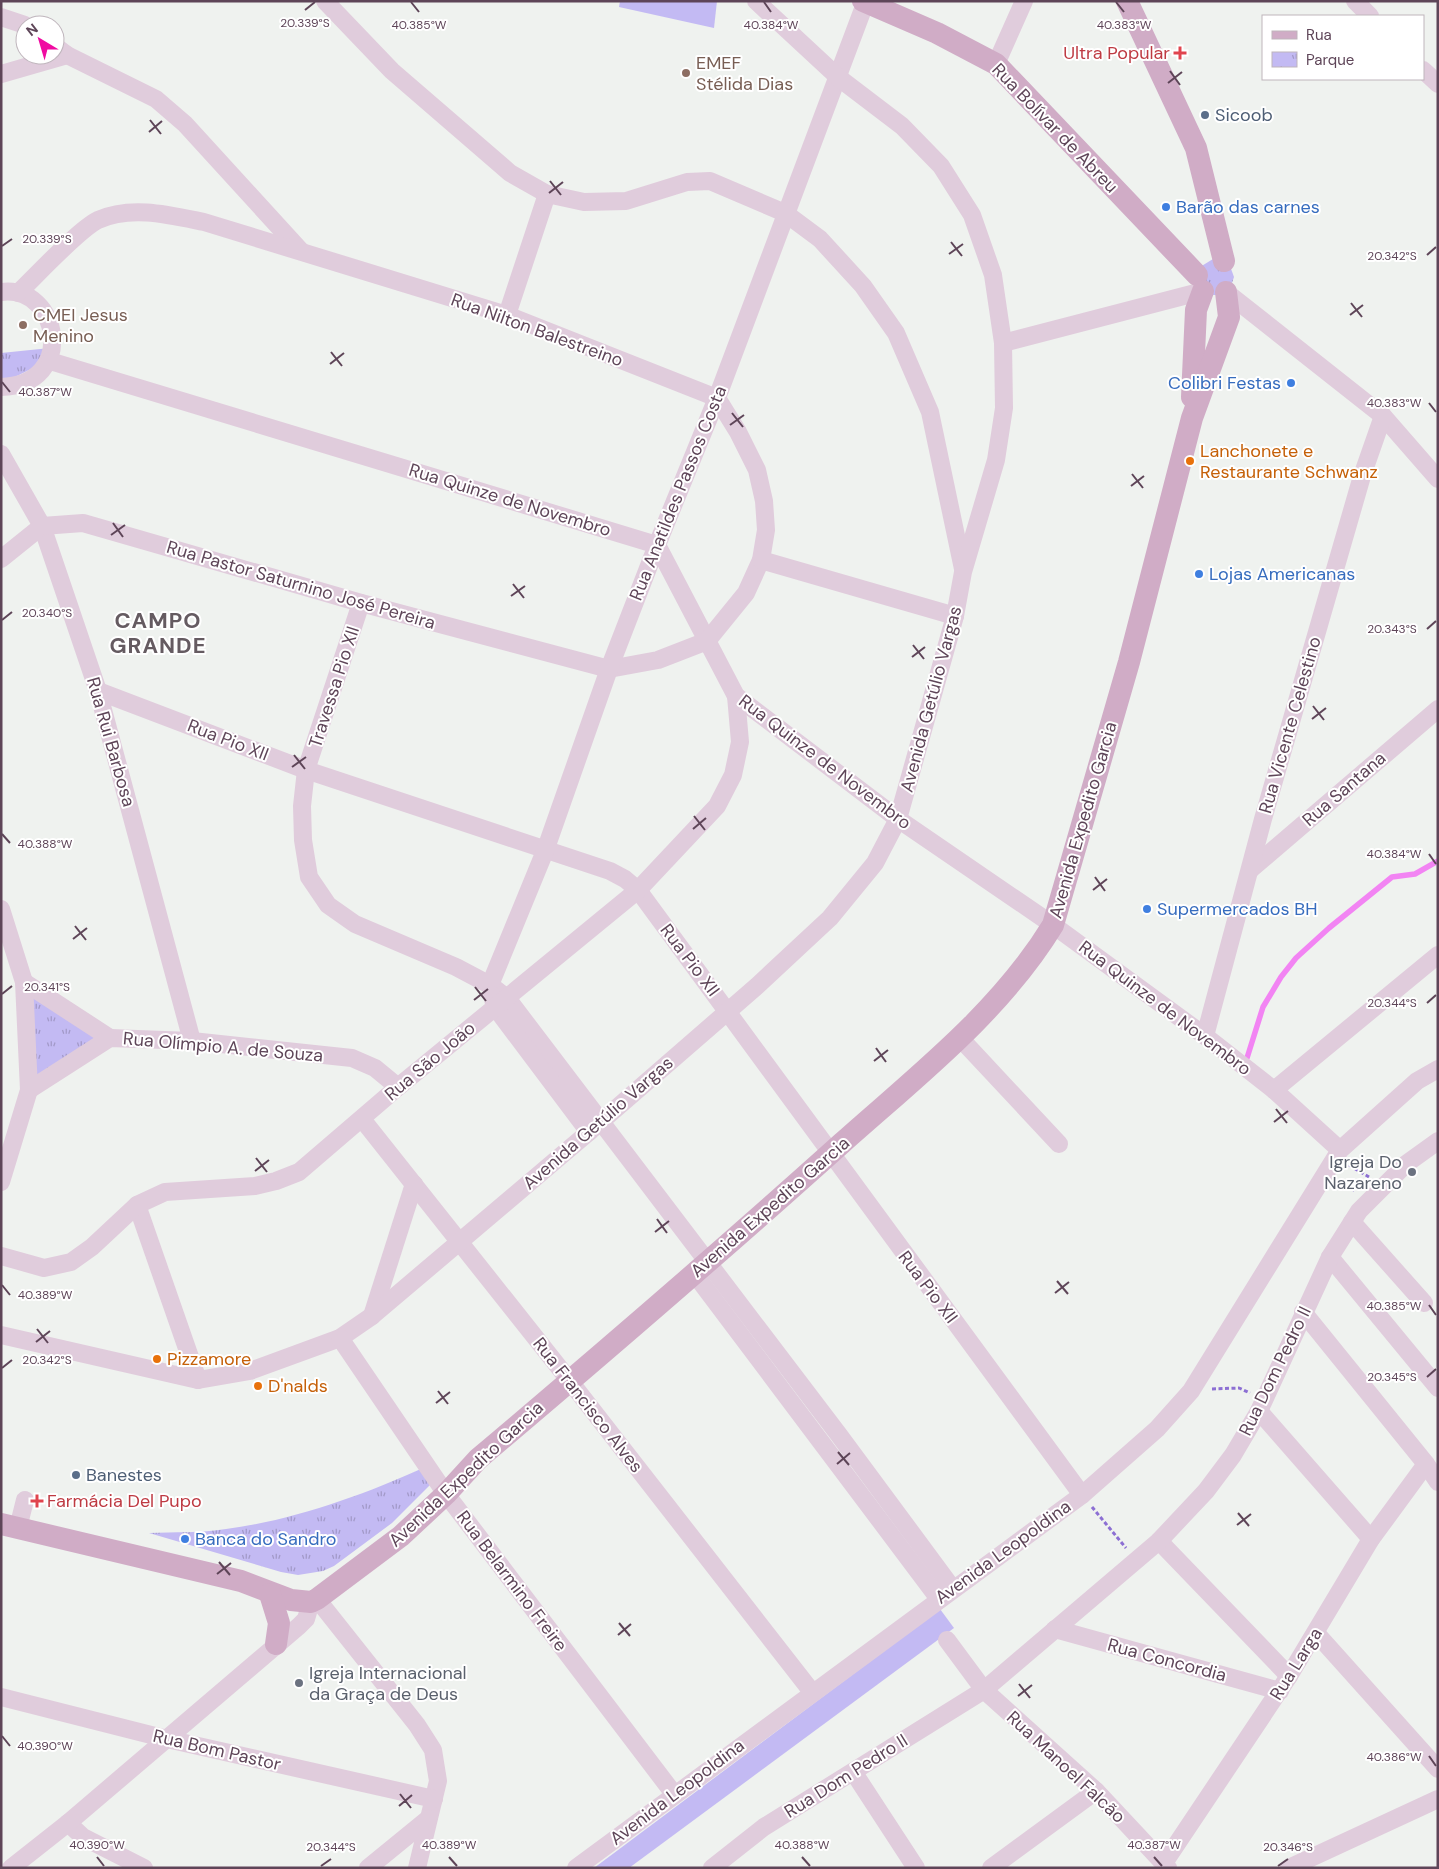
<svg xmlns="http://www.w3.org/2000/svg" width="1439" height="1869" font-family="'DM Sans',sans-serif">
<style>
.green{fill:#c3baf3}
.park{fill:url(#park-tufts)}
.lines{fill:none;stroke-linecap:round;stroke-linejoin:round}
.stream{stroke:#f284f3;stroke-width:5.5}
.path{stroke:#8c6fd3;stroke-width:3;stroke-dasharray:4 2.5;stroke-linecap:butt}
.minor{stroke:#e0ccdc;stroke-width:18}
.major{stroke:#d0acc6;stroke-width:22}
.ticks{fill:none;stroke:#5e4558;stroke-width:2}
.health-dot{fill:#e0444e;stroke:#fff;stroke-width:2}
.education-dot{fill:#8d6e63;stroke:#fff;stroke-width:2}
.service-dot{fill:#5c6f8a;stroke:#fff;stroke-width:2}
.shop-dot{fill:#3f7fe0;stroke:#fff;stroke-width:2}
.food-dot{fill:#e8710a;stroke:#fff;stroke-width:2}
.worship-dot{fill:#6b7280;stroke:#fff;stroke-width:2}
.labels{text-anchor:middle;dominant-baseline:central;stroke-width:4;stroke-linejoin:round;paint-order:stroke}
.health-label{font-size:18px;fill:#be3a42;stroke:#fff;text-anchor:end}
.education-label{font-size:18px;fill:#785e54;stroke:#fff;text-anchor:start}
.service-label{font-size:18px;fill:#4e5e75;stroke:#fff;text-anchor:start}
.street-label{font-size:18px;fill:#5e4558;stroke:#fff}
.shop-label{font-size:18px;fill:#366cbe;stroke:#fff;text-anchor:start}
.food-label{font-size:18px;fill:#c56008;stroke:#fff;text-anchor:start}
.worship-label{font-size:18px;fill:#5b616d;stroke:#fff;text-anchor:end}
.district-label{font-size:22px;font-weight:bold;letter-spacing:1px;fill:#655b61;stroke:#fff}
.ticks-label{font-size:12px;text-anchor:middle;fill:#5e4558;stroke:#fff;stroke-width:4;stroke-linejoin:round;paint-order:stroke}
</style>
<defs>
<pattern id="park-tufts" width="24" height="20" patternUnits="userSpaceOnUse" patternTransform="scale(1.25)"><rect width="24" height="20" fill="#c3baf3"/><path d="M3 7l-1-3M5 7V3M7 7l1-3M15 17l-1-3M17 17v-4M19 17l1-3" fill="none" stroke="#a299c8"/></pattern>
</defs>
<rect width="100%" height="100%" fill="#eff2ef"/>
<g class="green">
<polygon points="620,1 717,1 714,28 619,7"/>
<polygon points="940,1609 954,1628 629,1868 594,1868"/>
</g>
<g class="park">
<polygon points="1213,259 1230,266 1234,277 1231,286 1217,295 1212,295 1200,267"/>
<polygon points="50,348 47,361 1,384 1,353"/>
<polygon points="24,982 110,1038 29,1090"/>
<path d="M423,1468L433,1482L392,1523L334,1566L323,1571L298,1575L281,1572L149,1533C174,1532 201,1533 226,1529C290,1521 364,1495 423,1468Z"/>
</g>
<g class="lines">
<polyline class="stream" points="1247,1058 1263,1007 1281,977 1296,958 1329,928 1392,877 1415,874 1438,861"/>
<g class="path">
<polyline points="1349,1165 1369,1177"/>
<polyline points="1339,1183 1356,1191"/>
<polyline points="1212,1389 1239,1388 1250,1393"/>
<polyline points="1092,1507 1126,1548"/>
</g>
<g class="minor">
<polyline points="325,1 392,71 510,173 547,194 584,202 626,201 687,182 710,181 785,213 820,239 863,286 896,333 930,412 963,569"/>
<polyline points="1355,1 1370,16"/>
<polyline points="1,17 25,25"/>
<polyline points="55,46 67,55 156,99 185,124 301,251"/>
<polyline points="996,64 1024,1"/>
<polyline points="1423,70 1438,84"/>
<polyline points="1,74 67,55"/>
<path d="M1,292C60,284 78,385 1,387"/>
<polyline points="1226,292 1383,416 1438,479"/>
<polyline points="507,315 547,194"/>
<polyline points="1003,343 1203,291"/>
<polyline points="50,361 657,545 736,696 898,819 1053,925 1205,1036 1274,1090 1340,1150"/>
<polyline points="1,454 42,526 98,691 192,1041"/>
<path d="M1,559L42,526L83,523L361,603L609,669L658,660L707,641L746,593L761,560L766,530L764,501L757,470L738,432L717,398L507,315L204,222C170,215 131,205 98,220C78,230 36,276 18,293"/>
<polyline points="761,560 955,616"/>
<polyline points="361,603 306,770 302,806 303,840 309,877 328,905 355,924 456,967 490,985 507,998 839,1435 953,1589"/>
<polyline points="98,691 306,770 610,871 625,879 638,890 1082,1495"/>
<polyline points="1250,870 1438,709"/>
<polyline points="1,909 24,982 29,1090 1,1182"/>
<polyline points="24,982 110,1038"/>
<polyline points="490,985 545,851 609,669 657,545 717,398 866,1"/>
<polyline points="492,995 495,1007 589,1132"/>
<polyline points="1205,1036 1263,819 1362,476 1383,416"/>
<polyline points="960,1038 1059,1144"/>
<polyline points="29,1090 110,1038 192,1041 352,1058 375,1068 398,1087"/>
<polyline points="1274,1090 1438,955"/>
<polyline points="362,1119 569,1380 812,1692"/>
<polyline points="137,1205 198,1380"/>
<polyline points="1352,1222 1424,1303"/>
<polyline points="1,1256 44,1268 71,1262 92,1247 137,1205 165,1192 255,1186 276,1181 299,1172 398,1087 638,890 717,806 733,775 740,742 736,696"/>
<polyline points="1330,1257 1438,1388"/>
<polyline points="694,1273 939,1599"/>
<polyline points="1303,1312 1426,1464 1438,1482"/>
<polyline points="372,1316 414,1184"/>
<polyline points="1,1335 198,1380 250,1371 340,1338 372,1316 589,1132 757,986 830,918 875,863 898,819 955,616 963,572 996,460 1004,408 1003,343 993,275 972,215 941,166 902,126 839,78 756,1"/>
<polyline points="340,1338 446,1494 674,1794"/>
<polyline points="1259,1411 1371,1539"/>
<polyline points="18,1528 25,1500"/>
<polyline points="1159,1541 1289,1676"/>
<polyline points="317,1599 417,1725 433,1750 438,1781 417,1868"/>
<polyline points="1055,1629 1280,1691"/>
<polyline points="1316,1633 1438,1769"/>
<polyline points="947,1640 984,1690 1096,1791 1168,1868"/>
<polyline points="1,1697 167,1739 434,1799"/>
<polyline points="854,1773 916,1868"/>
<polyline points="68,1823 83,1837 144,1868"/>
<polyline points="1164,1863 1289,1676 1371,1539 1426,1464"/>
<polyline points="11,1868 68,1823 299,1626 306,1619 311,1602"/>
<polyline points="368,1868 428,1819"/>
<polyline points="576,1868 1082,1495 1157,1429 1191,1391 1340,1150 1417,1081 1438,1069"/>
<polyline points="712,1868 764,1827 984,1690 1159,1541 1206,1491 1233,1455 1259,1411 1330,1257 1359,1211 1406,1164 1438,1141"/>
<polyline points="991,1868 1096,1791"/>
<polyline points="1289,1868 1438,1799"/>
</g>
<g class="major">
<polyline points="863,1 937,33 996,64 1197,275"/>
<polyline points="1127,1 1196,148 1224,261"/>
<polyline points="1192,397 1196,310 1203,291"/>
<path d="M1,1524L241,1581L291,1600L311,1602L317,1599L401,1536L446,1494L478,1459C601,1355 723,1250 842,1143C917,1076 1000,1012 1053,925L1129,662L1192,418L1229,317L1226,292"/>
<polyline points="270,1594 279,1623 276,1644"/>
</g>
</g>
<path class="ticks" d="M411,2L419,12M764,2L771,12M1116,2L1124,12M305,10L315,2M1170,71L1180,85M1168,83L1182,72M150,120L161,134M149,132L162,121M550,181L561,195M549,193L563,182M951,242L962,256M2,246L12,239M949,254L963,244M1427,255L1436,247M1351,303L1362,317M1350,315L1363,305M331,352L342,366M330,364L344,353M2,382L10,392M1429,403L1436,412M732,413L743,427M730,425L744,415M1132,474L1143,488M1131,486L1144,476M113,523L123,537M111,535L125,525M513,584L524,598M511,596L525,586M2,620L12,612M1427,629L1436,621M913,645L924,659M912,657L925,647M1313,706L1324,720M1312,719L1326,708M294,755L305,769M292,767L306,757M694,816L705,830M693,829L706,818M2,834L10,843M1429,854L1436,864M1095,877L1105,891M1093,890L1107,879M75,926L86,940M73,939L87,928M475,987L486,1001M2,994L12,986M474,1000L488,989M1427,1003L1436,995M876,1048L886,1062M874,1061L888,1050M1276,1109L1287,1123M1274,1122L1288,1111M256,1158L267,1172M255,1171L269,1160M657,1219L667,1233M655,1232L669,1221M1057,1281L1068,1294M2,1285L10,1295M1055,1293L1069,1282M1429,1305L1436,1315M37,1329L48,1343M36,1342L50,1331M2,1368L12,1360M1427,1377L1436,1369M438,1391L448,1404M436,1403L450,1392M838,1452L849,1465M837,1464L850,1453M1238,1513L1249,1526M1237,1525L1251,1514M219,1562L230,1575M217,1574L231,1563M619,1623L630,1636M618,1635L631,1624M1019,1684L1030,1698M1018,1696L1032,1685M2,1736L10,1746M1429,1756L1436,1766M400,1794L411,1808M399,1806L412,1795M97,1857L104,1866M449,1857L457,1866M802,1857L810,1866M1154,1857L1162,1866M321,1866L331,1859M1278,1866L1288,1859"/>
<g class="health-dot">
<path d="M1177.5 45.5h5v5h5v5h-5v5h-5v-5h-5v-5h5z"/>
<path d="M34.5 1493.5h5v5h5v5h-5v5h-5v-5h-5v-5h5z"/>
</g>
<g class="education-dot">
<circle cx="686" cy="73" r="5"/>
<circle cx="23" cy="325" r="5"/>
</g>
<g class="service-dot">
<circle cx="1205" cy="115" r="5"/>
<circle cx="76" cy="1475" r="5"/>
</g>
<g class="shop-dot">
<circle cx="1166" cy="207" r="5"/>
<circle cx="1291" cy="383" r="5"/>
<circle cx="1199" cy="574" r="5"/>
<circle cx="1147" cy="909" r="5"/>
<circle cx="185" cy="1539" r="5"/>
</g>
<g class="food-dot">
<circle cx="1190" cy="461" r="5"/>
<circle cx="157" cy="1359" r="5"/>
<circle cx="258" cy="1386" r="5"/>
</g>
<g class="worship-dot">
<circle cx="1412" cy="1172" r="5"/>
<circle cx="299" cy="1683" r="5"/>
</g>
<g class="labels">
<g class="health-label">
<text x="1170" y="53">Ultra Popular</text>
<text x="47" y="1501" text-anchor="start">Farmácia Del Pupo</text>
</g>
<g class="education-label">
<text x="696" y="63">EMEF<tspan x="696" dy="21">Stélida Dias</tspan></text>
<text x="33" y="315">CMEI Jesus<tspan x="33" dy="21">Menino</tspan></text>
</g>
<g class="service-label">
<text x="1215" y="115">Sicoob</text>
<text x="86" y="1475">Banestes</text>
</g>
<g class="street-label">
<text transform="translate(1055 128) rotate(46)">Rua Bolívar de Abreu</text>
<text transform="translate(537 330) rotate(20)">Rua Nilton Balestreino</text>
<text transform="translate(678 493) rotate(-68)">Rua Anatildes Passos Costa</text>
<text transform="translate(510 500) rotate(17)">Rua Quinze de Novembro</text>
<text transform="translate(301 585) rotate(16)">Rua Pastor Saturnino José Pereira</text>
<text transform="translate(334 687) rotate(-72)">Travessa Pio XII</text>
<text transform="translate(931 699) rotate(-75)">Avenida Getúlio Vargas</text>
<text transform="translate(1290 725) rotate(-74)">Rua Vicente Celestino</text>
<text transform="translate(228 740) rotate(21)">Rua Pio XII</text>
<text transform="translate(111 742) rotate(74)">Rua Rui Barbosa</text>
<text transform="translate(825 762) rotate(37)">Rua Quinze de Novembro</text>
<text transform="translate(1344 789) rotate(-41)">Rua Santana</text>
<text transform="translate(1083 820) rotate(-74)">Avenida Expedito Garcia</text>
<text transform="translate(690 960) rotate(53)">Rua Pio XII</text>
<text transform="translate(1165 1008) rotate(37)">Rua Quinze de Novembro</text>
<text transform="translate(223 1047) rotate(5)">Rua Olímpio A. de Souza</text>
<text transform="translate(430 1061) rotate(-40)">Rua São João</text>
<text transform="translate(598 1123) rotate(-41)">Avenida Getúlio Vargas</text>
<text transform="translate(770 1207) rotate(-41)">Avenida Expedito Garcia</text>
<text transform="translate(928 1287) rotate(53)">Rua Pio XII</text>
<text transform="translate(1275 1371) rotate(-64)">Rua Dom Pedro II</text>
<text transform="translate(588 1405) rotate(52)">Rua Francisco Alves</text>
<text transform="translate(466 1474) rotate(-43)">Avenida Expedito Garcia</text>
<text transform="translate(1003 1552) rotate(-36)">Avenida Leopoldina</text>
<text transform="translate(512 1581) rotate(53)">Rua Belarmino Freire</text>
<text transform="translate(1167 1660) rotate(15)">Rua Concordia</text>
<text transform="translate(1296 1664) rotate(-58)">Rua Larga</text>
<text transform="translate(217 1750) rotate(13)">Rua Bom Pastor</text>
<text transform="translate(1066 1767) rotate(43)">Rua Manoel Falcão</text>
<text transform="translate(846 1776) rotate(-32)">Rua Dom Pedro II</text>
<text transform="translate(677 1792) rotate(-37)">Avenida Leopoldina</text>
</g>
<g class="shop-label">
<text x="1176" y="207">Barão das carnes</text>
<text x="1281" y="383" text-anchor="end">Colibri Festas</text>
<text x="1209" y="574">Lojas Americanas</text>
<text x="1157" y="909">Supermercados BH</text>
<text x="195" y="1539">Banca do Sandro</text>
</g>
<g class="food-label">
<text x="1200" y="451">Lanchonete e<tspan x="1200" dy="21">Restaurante Schwanz</tspan></text>
<text x="167" y="1359">Pizzamore</text>
<text x="268" y="1386">D'nalds</text>
</g>
<g class="worship-label">
<text x="1402" y="1162">Igreja Do<tspan x="1402" dy="21">Nazareno</tspan></text>
<text x="309" y="1673" text-anchor="start">Igreja Internacional<tspan x="309" dy="21">da Graça de Deus</tspan></text>
</g>
<g class="district-label">
<text x="158" y="620">CAMPO<tspan x="158" dy="25">GRANDE</tspan></text>
</g>
</g>
<g class="ticks-label">
<text x="305" y="27">20.339°S</text>
<text x="419" y="29">40.385°W</text>
<text x="771" y="29">40.384°W</text>
<text x="1124" y="29">40.383°W</text>
<text x="47" y="243">20.339°S</text>
<text x="1392" y="260">20.342°S</text>
<text x="45" y="396">40.387°W</text>
<text x="1394" y="407">40.383°W</text>
<text x="47" y="617">20.340°S</text>
<text x="1392" y="633">20.343°S</text>
<text x="45" y="848">40.388°W</text>
<text x="1394" y="858">40.384°W</text>
<text x="47" y="991">20.341°S</text>
<text x="1392" y="1007">20.344°S</text>
<text x="45" y="1299">40.389°W</text>
<text x="1394" y="1310">40.385°W</text>
<text x="47" y="1364">20.342°S</text>
<text x="1392" y="1381">20.345°S</text>
<text x="45" y="1750">40.390°W</text>
<text x="1394" y="1761">40.386°W</text>
<text x="97" y="1849">40.390°W</text>
<text x="449" y="1849">40.389°W</text>
<text x="802" y="1849">40.388°W</text>
<text x="1154" y="1849">40.387°W</text>
<text x="331" y="1851">20.344°S</text>
<text x="1288" y="1851">20.346°S</text>
</g>
<rect width="1439" height="1869" fill="none" stroke="#5e4558" stroke-width="5"/>
<rect x="1262" y="15" width="162" height="65" fill="#ffffff" stroke="#bfb5bc"/>
<rect x="1272" y="31" width="25" height="8" fill="#d0acc6" stroke="#bfb5bc"/>
<text x="1306" y="40" font-size="15" fill="#5e4558">Rua</text>
<rect x="1272" y="52" width="25" height="15" fill="url(#park-tufts)" stroke="#bfb5bc"/>
<text x="1306" y="65" font-size="15" fill="#5e4558">Parque</text>
<g transform="translate(40 40) rotate(322)"><circle r="24" fill="#ffffff" stroke="#bfb5bc"/>
<path d="M0-4L9 19L0 12L-9 19Z" fill="#f00ba1"/>
<text y="-8" font-size="14" font-weight="bold" text-anchor="middle" fill="#5e4558">N</text>
</g>
</svg>
